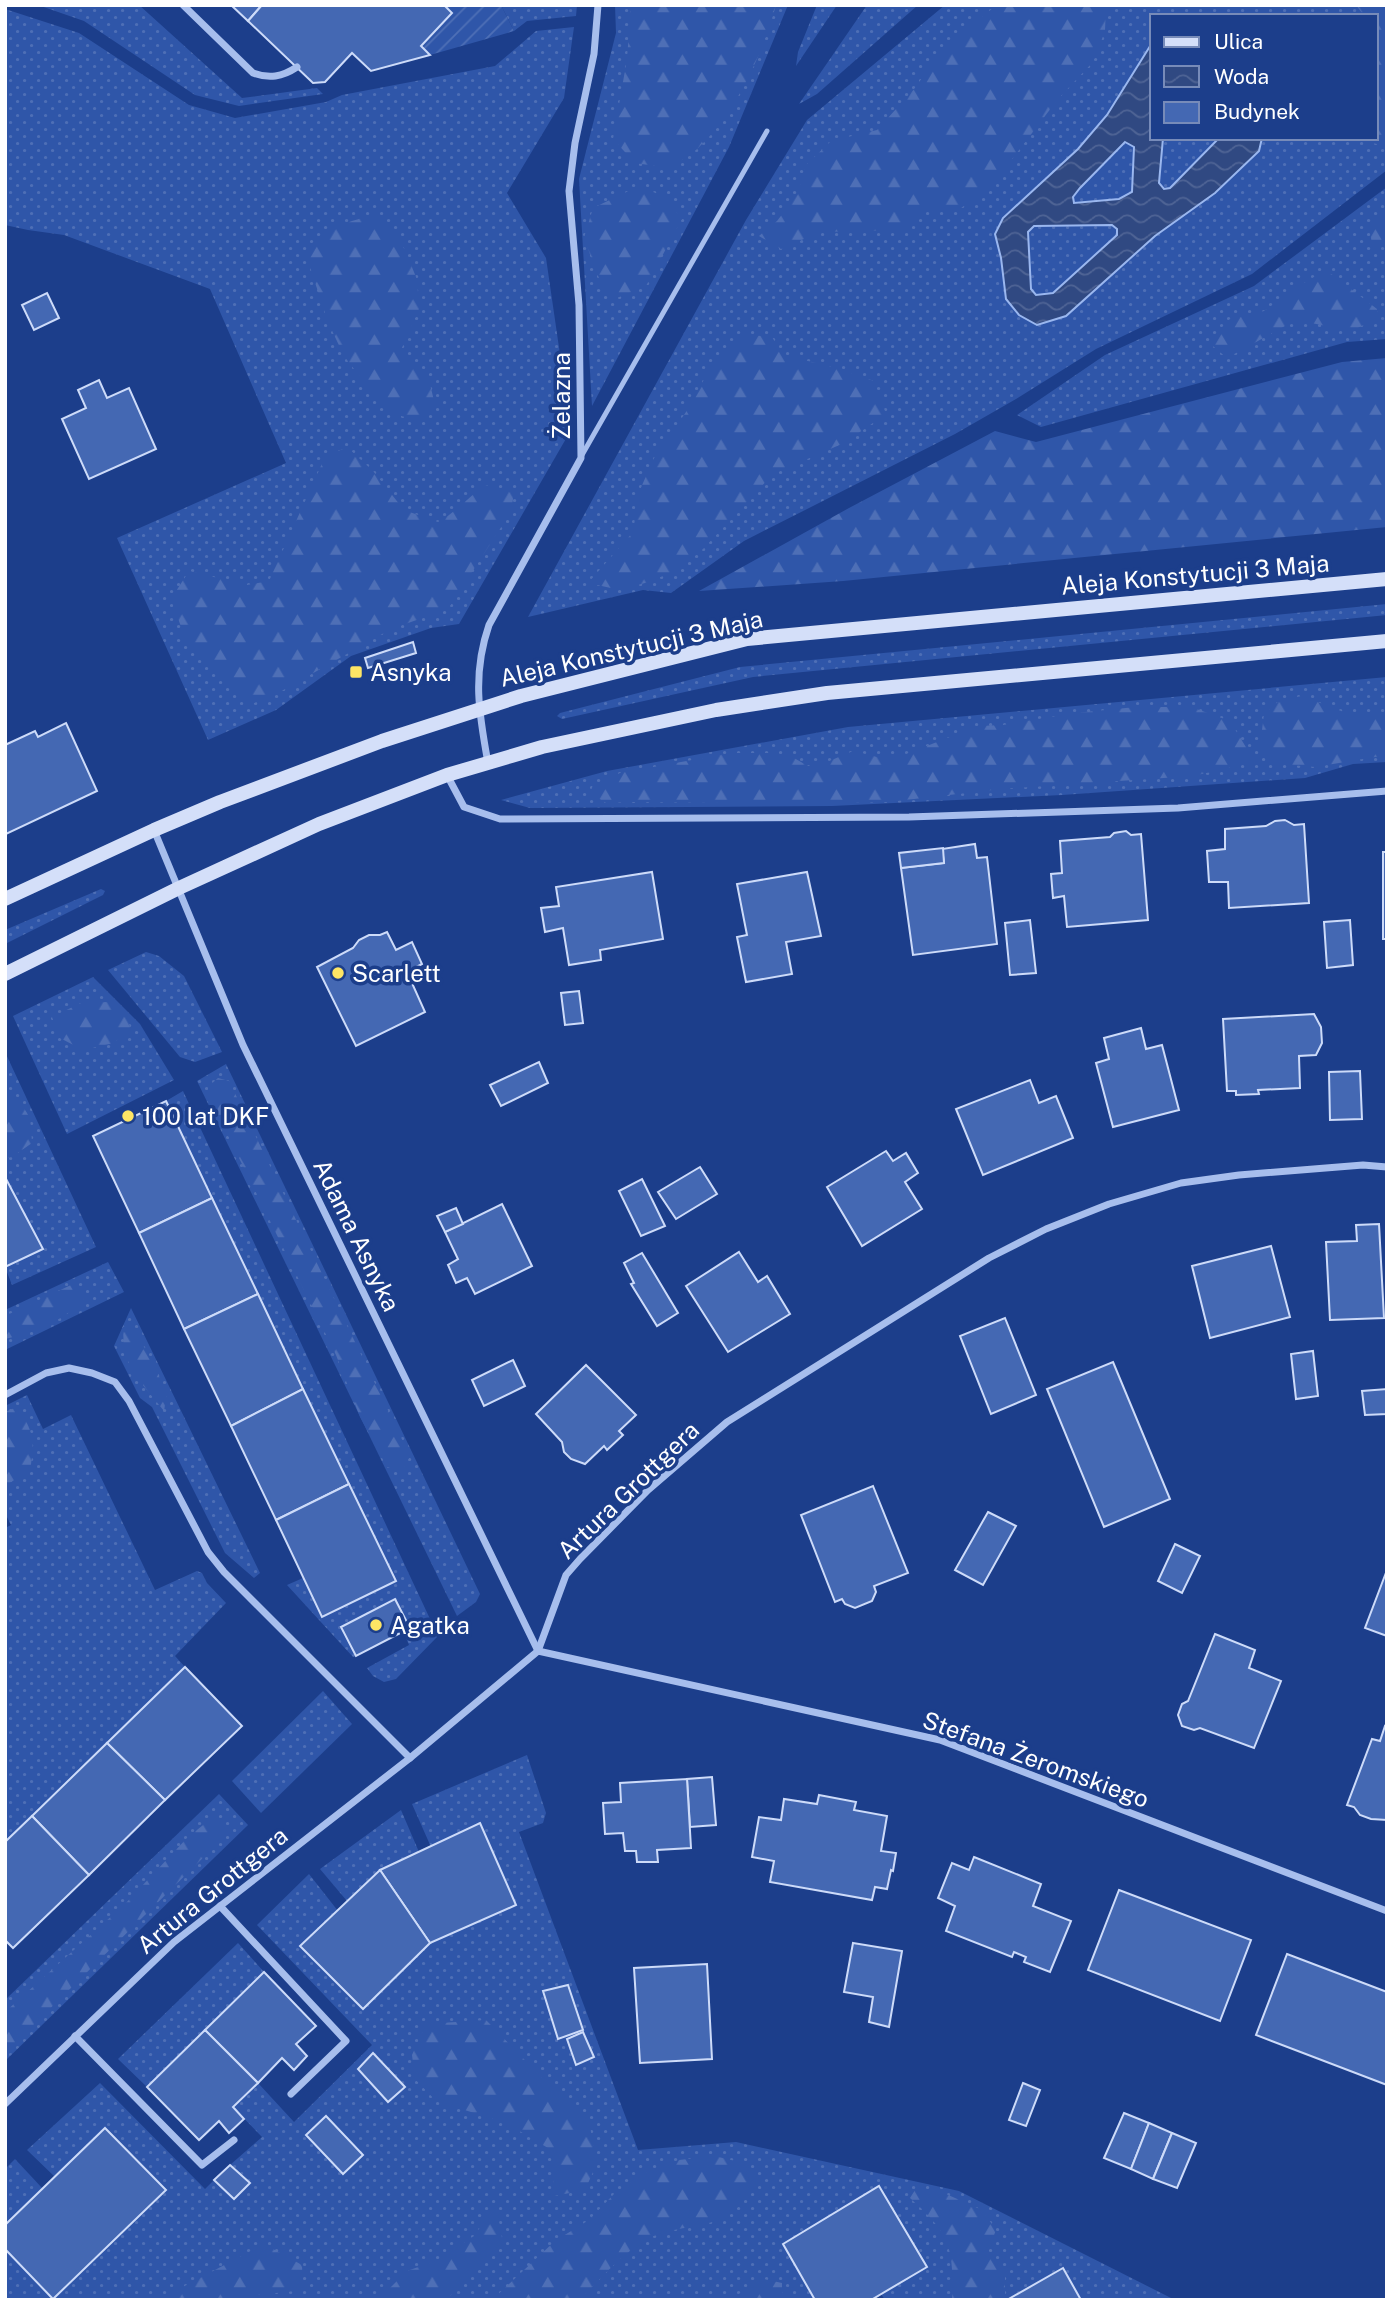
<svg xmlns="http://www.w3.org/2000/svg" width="1392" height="2305" font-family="'Public Sans',sans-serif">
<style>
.grass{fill:url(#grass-dots);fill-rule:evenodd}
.forest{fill:url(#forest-firs)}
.garden{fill:url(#garden-furrows)}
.water{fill:url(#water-waves);stroke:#9ab7ef;stroke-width:2;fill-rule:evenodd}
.building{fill:#4468b3;stroke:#cddbf9;stroke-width:2}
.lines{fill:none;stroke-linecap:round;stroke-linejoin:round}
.lane{stroke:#a7beed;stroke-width:5}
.street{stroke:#a7beed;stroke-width:7}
.secondary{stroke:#d4dff9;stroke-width:14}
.poi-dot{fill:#fde565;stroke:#1c3e8b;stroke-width:2.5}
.labels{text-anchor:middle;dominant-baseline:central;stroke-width:7;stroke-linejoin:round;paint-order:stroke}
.street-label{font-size:24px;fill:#fff;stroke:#1c3e8b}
.poi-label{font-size:24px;fill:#fff;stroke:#1c3e8b;text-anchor:start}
</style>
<defs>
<pattern id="grass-dots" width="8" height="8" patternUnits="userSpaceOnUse" patternTransform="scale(1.75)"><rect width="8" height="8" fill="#2f56a9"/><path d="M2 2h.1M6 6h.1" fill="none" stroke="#4e6fb6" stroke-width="1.8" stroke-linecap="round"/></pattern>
<pattern id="forest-firs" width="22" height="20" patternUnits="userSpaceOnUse" patternTransform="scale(1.75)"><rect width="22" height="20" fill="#2f56a9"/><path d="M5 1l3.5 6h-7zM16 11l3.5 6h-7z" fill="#4e6fb6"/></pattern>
<pattern id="garden-furrows" width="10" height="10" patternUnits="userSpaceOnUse" patternTransform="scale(1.75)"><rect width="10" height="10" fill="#2f56a9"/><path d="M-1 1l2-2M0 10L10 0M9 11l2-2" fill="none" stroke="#4e6fb6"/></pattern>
<pattern id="water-waves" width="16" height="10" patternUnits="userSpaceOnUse" patternTransform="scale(1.75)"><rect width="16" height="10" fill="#304982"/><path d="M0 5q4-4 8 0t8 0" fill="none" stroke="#4f6495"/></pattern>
</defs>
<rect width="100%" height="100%" fill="#1c3e8b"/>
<g class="grass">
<polygon points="38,5 139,5 242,98 317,88 323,94 239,106 195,95 84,21"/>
<polygon points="501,5 577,5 576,16 527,21 514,31"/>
<polygon points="615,5 788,5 729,147 592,406 579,179 616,33"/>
<polygon points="817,5 837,5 796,66 798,52"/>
<polygon points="867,5 918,5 817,94 799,104"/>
<path d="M945,5H1387V170L1252,274L1096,349L1016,399L955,434L744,541L671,593L643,590L528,617L746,220L807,120ZM1152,16H1376V138H1152Z"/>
<polygon points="5,9 79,33 189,105 235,118 326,102 342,95 495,66 536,31 574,27 564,98 507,193 546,258 571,430 459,624 431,628 351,656 276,710 208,740 117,538 286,463 210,289 64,235 28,230 5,225"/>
<polygon points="1387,187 1387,339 1347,342 1041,427 1017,415 1105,355 1254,286"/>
<polygon points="1387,604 1387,615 753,677 562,719 557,716 560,713 740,667"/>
<polygon points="1387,677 1387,762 1353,764 1305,778 1062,795 832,806 530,808 501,800 607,771 848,727"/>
<polygon points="101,889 105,891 103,895 5,944 5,930"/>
<polygon points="146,952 159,956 184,976 222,1052 195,1062 180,1057 108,970"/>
<polygon points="93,977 140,1024 174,1080 67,1134 13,1016"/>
<polygon points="5,1052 96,1247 12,1285 5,1267 42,1249 5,1177"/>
<polygon points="226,1064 480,1594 476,1602 457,1616 197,1081"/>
<polygon points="183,1091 438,1636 396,1679 384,1682 373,1676 367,1668 409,1645 403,1631 395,1600 341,1627 356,1656 353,1657 287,1585 303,1578 323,1617 395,1581 166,1101"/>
<polygon points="108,1262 124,1292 5,1350 5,1310"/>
<polygon points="131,1308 260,1573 254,1578 225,1553 152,1407 140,1398 114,1346"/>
<polygon points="27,1395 43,1429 71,1415 155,1590 197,1571 202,1573 207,1583 226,1603 175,1656 185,1667 5,1842 5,1528 11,1525 5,1513 5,1406"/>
<polygon points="323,1691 352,1724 261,1813 232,1781"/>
<polygon points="527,1755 546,1813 543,1823 519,1832 638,2150 736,2142 959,2191 1175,2300 1081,2300 1062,2268 1007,2300 885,2300 881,2294 879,2187 783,2244 815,2300 5,2300 5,2249 54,2299 166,2190 55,2177 27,2150 100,2083 205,2189 214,2180 233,2198 250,2183 230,2165 262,2137 233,2107 258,2083 294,2122 372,2045 257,1925 309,1874 338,1911 430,1943 516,1905 480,1824 431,1847 412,1804"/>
<polygon points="219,1794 248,1825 5,2061 5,2000"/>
<polygon points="401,1810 419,1852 380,1870 347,1901 320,1869"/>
<polygon points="238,1943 264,1972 147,2087 118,2059"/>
<polygon points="15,2159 43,2189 5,2225 5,2169"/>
</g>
<g class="forest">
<path d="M631,5H776C763,52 736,113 700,146C692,155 679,161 669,168L635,163L613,139L627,59Z"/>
<polygon points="997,5 1106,5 1105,31 1093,62 1058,99 990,188 961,208 918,213 903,230 820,232 781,249 759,236 777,221 797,195 806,165 831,141 877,130 915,88 945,45"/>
<polygon points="1356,5 1387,5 1387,146 1347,138 1376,138 1376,16 1359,16 1362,13"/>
<polygon points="639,186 665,197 682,219 646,286 612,300 603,289 584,238 593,208"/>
<polygon points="1387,213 1387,248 1372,244 1369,226"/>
<path d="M362,218H380L393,231L405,250L416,277L420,307L401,350L409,363L429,380L436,409L415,420L391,413L376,398L344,356L328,322L305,252C321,230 336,226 362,218Z"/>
<polygon points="1326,270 1377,309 1377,318 1352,331 1296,320 1227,358 1208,342 1230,319 1264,311 1297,287"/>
<polygon points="739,334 772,337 783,355 837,368 874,381 886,414 844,443 773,474 703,549 680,568 652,581 620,590 588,583 634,531 636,499 654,458 686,412 708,372"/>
<polygon points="1387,358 1387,527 843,581 699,591 849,508 995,431 1036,442 1342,362"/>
<path d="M347,447L373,471L404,510L438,522C456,512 469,497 485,485L514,492L511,512L448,609L391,629L278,693L254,703L245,698L224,676L188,646L171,599L189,571L247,585L269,581L325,457Z"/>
<polygon points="1302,696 1349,714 1387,713 1387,755 1315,767 1279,764 1260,746 1264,714 1280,700"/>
<polygon points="1136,707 1191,707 1230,721 1255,762 1193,776 1001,789 888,802 810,804 631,802 606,803 590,793 593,785 620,773 731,753 772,753 794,758 808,766 827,762 853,751 877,757 896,758 978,726 1003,725 1075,713"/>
<polygon points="108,1002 127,1012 130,1029 114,1043 83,1050 60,1038 52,1017 81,1003"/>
<polygon points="218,1078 229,1081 410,1456 402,1472 387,1467 360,1417 336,1355 208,1095 208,1087"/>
<path d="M5,1098C31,1107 31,1118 32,1143L12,1157L5,1158Z"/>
<path d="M71,1285L84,1291V1299C60,1323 38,1331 5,1339V1316Z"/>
<polygon points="133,1325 167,1392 164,1411 138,1379 124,1354 123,1327"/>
<path d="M17,1407C34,1432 35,1441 30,1470L8,1484L5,1482V1412Z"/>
<polygon points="212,1818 226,1830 214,1847 5,2053 5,2012 125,1904 188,1837"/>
<polygon points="486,2020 590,2127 597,2163 585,2190 554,2196 553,2151 506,2123 436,2101 415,2079 412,2055 426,2024"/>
<path d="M714,2156L744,2163L760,2180C751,2190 742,2205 731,2213C706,2231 671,2224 644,2241C621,2255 599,2280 580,2300H492L555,2241L589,2220L614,2194L648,2171L679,2160Z"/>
<path d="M917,2187L946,2194L982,2210L996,2230L987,2253L1005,2274V2295L997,2300H952C954,2247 950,2234 910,2198Z"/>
<polygon points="496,2204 502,2238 482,2264 446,2300 378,2300 407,2271 438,2260 474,2236"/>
<polygon points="264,2244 302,2265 303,2290 250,2296 243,2300 170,2300 179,2289"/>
<polygon points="758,2278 782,2283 782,2300 732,2300"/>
</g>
<polygon class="garden" points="444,5 501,5 514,31 430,55 421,46 452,13"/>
<path class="water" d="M1152,43V138H1163L1159,183L1164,189L1170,188L1219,138H1262L1259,151L1215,193L1155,236L1066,316L1037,325L1019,315L1006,299L1001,258L995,234L1003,218L1078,149L1107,115ZM1125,142L1134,147L1132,192L1119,199L1074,203L1073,197L1080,188ZM1112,225L1117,229V235L1053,293L1036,295L1031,289L1028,232L1034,226Z"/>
<g class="building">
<polygon points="231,5 262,5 248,21"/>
<polygon points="262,5 444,5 452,13 421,46 430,55 371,71 352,53 325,82 313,83 248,21"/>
<polygon points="47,293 59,318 34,330 22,305"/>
<polygon points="99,380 107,398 129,388 156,449 89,479 62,419 86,408 78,390"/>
<polygon points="413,642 416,653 368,668 365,658"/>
<polygon points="66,723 97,791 6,834 5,745 35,731 38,737"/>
<polygon points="1285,820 1294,825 1304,824 1309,903 1229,908 1228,882 1209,882 1207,851 1225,849 1225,829 1266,826 1275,821"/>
<polygon points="1126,831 1131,835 1141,834 1148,920 1067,927 1064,896 1053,898 1051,874 1062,873 1060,841 1110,837 1114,833"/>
<polygon points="975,844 977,858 987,857 997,944 913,955 901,868 944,863 942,849"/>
<polygon points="943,848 944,863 901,868 899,853"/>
<rect x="1383" y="852" width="4" height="87"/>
<polygon points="652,872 663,939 600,950 601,960 569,965 563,928 545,932 541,908 559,906 556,887"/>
<polygon points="807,872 821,936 786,942 792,974 746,982 737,937 747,935 737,884"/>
<polygon points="1030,920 1036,973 1010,975 1005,923"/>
<polygon points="1350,920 1353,965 1327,968 1324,922"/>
<polygon points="387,932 396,950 412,942 422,964 407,972 425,1012 356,1046 317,967 353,948 359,940 369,935 380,935"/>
<polygon points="579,991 583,1023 565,1025 561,993"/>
<polygon points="1314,1014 1321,1027 1322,1043 1316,1055 1299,1056 1300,1088 1258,1090 1259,1094 1236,1095 1236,1091 1227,1091 1223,1019"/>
<polygon points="1141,1028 1146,1049 1162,1045 1179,1110 1113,1127 1096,1063 1109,1059 1104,1038"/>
<polygon points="539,1062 548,1083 501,1106 490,1085"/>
<polygon points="1360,1071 1362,1119 1330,1120 1329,1072"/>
<polygon points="1030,1080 1039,1103 1056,1096 1073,1138 983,1175 956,1109"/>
<polygon points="166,1101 212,1198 139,1233 93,1136"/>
<polygon points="886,1151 893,1161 906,1153 918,1173 905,1182 922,1209 862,1246 827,1187"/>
<polygon points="700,1167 717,1194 676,1219 658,1192"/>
<polygon points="5,1177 43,1249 5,1267"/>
<polygon points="642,1179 665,1226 641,1236 619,1191"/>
<polygon points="212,1198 258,1294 184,1329 139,1233"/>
<polygon points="502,1204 532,1266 475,1294 467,1278 456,1283 448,1265 458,1259 445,1232"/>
<polygon points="456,1208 463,1224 445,1232 437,1216"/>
<polygon points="1379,1224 1384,1318 1330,1320 1326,1242 1357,1241 1356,1225"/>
<polygon points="1271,1246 1290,1317 1210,1338 1192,1266"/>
<polygon points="739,1252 758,1282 767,1276 790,1314 728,1352 686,1286"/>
<polygon points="642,1253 678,1313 657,1326 631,1284 634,1283 624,1263"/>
<polygon points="258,1294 303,1389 231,1426 184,1329"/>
<polygon points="1005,1318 1036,1395 991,1414 960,1336"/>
<polygon points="1313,1351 1318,1396 1296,1399 1291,1354"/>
<polygon points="513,1360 525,1386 484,1406 472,1380"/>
<polygon points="1113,1362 1170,1499 1104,1527 1047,1389"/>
<polygon points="586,1365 636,1415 619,1431 623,1435 607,1450 604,1446 585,1464 571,1459 564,1452 562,1442 536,1414"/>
<polygon points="303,1389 349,1484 276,1520 231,1426"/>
<polygon points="1387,1389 1387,1414 1365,1415 1362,1391"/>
<polygon points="349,1484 396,1581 322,1617 276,1520"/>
<polygon points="873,1486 908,1573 874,1586 876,1592 872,1601 855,1608 845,1604 842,1599 835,1602 801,1515"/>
<polygon points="988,1512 1016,1526 983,1585 955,1570"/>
<polygon points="1175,1544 1200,1556 1182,1593 1158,1581"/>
<polygon points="1387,1570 1387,1636 1365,1628"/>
<polygon points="395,1599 410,1628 356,1656 341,1627"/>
<polygon points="1215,1634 1255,1650 1249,1668 1281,1681 1254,1748 1200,1728 1194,1730 1182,1726 1178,1715 1182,1704 1188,1701"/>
<polygon points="185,1667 242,1726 165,1800 107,1743"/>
<polygon points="1385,1726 1387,1727 1387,1820 1371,1819 1360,1815 1354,1807 1347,1805 1372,1739 1380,1741"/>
<polygon points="107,1743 165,1800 89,1875 32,1816"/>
<polygon points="712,1777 716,1825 690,1827 687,1779"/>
<polygon points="687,1779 691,1848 657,1850 658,1862 637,1862 636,1851 625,1851 623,1833 605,1834 603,1803 621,1802 620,1783"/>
<polygon points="819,1795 856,1802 854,1810 887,1816 881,1851 896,1853 893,1871 891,1870 887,1889 875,1887 872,1900 770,1882 774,1861 752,1857 759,1817 781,1820 784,1799 817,1804"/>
<polygon points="32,1816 89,1875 13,1948 5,1940 5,1842"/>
<polygon points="480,1823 516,1905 430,1943 380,1870"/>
<polygon points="974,1857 1041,1884 1033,1906 1071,1921 1050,1972 1024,1962 1026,1957 1014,1952 1012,1957 946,1931 955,1906 938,1898 952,1863 969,1870"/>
<polygon points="380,1870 430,1943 363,2009 300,1946"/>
<polygon points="1119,1890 1251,1940 1220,2021 1088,1970"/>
<polygon points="853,1943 902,1951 889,2027 869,2022 873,1997 844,1992"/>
<polygon points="1287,1954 1387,1992 1387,2085 1256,2035"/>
<polygon points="707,1964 712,2059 640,2063 634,1968"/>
<polygon points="264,1972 316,2026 296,2044 307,2056 294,2070 282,2058 258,2083 205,2030"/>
<polygon points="568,1985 583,2030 558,2039 543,1991"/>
<polygon points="205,2030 258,2083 233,2107 244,2119 229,2133 219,2121 199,2140 147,2087"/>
<polygon points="583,2032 594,2057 576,2065 567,2039"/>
<polygon points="373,2053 405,2087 388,2102 358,2069"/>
<polygon points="1023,2083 1040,2090 1026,2126 1009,2120"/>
<polygon points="1124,2113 1149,2123 1131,2169 1104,2158"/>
<polygon points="326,2116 363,2155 343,2174 306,2135"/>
<polygon points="1149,2123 1172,2133 1153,2179 1131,2169"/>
<polygon points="105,2128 166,2190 53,2299 5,2249 5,2225"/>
<polygon points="1172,2133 1196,2143 1177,2188 1153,2179"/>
<polygon points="230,2165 250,2183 234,2199 214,2180"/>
<polygon points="879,2186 927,2267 871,2300 815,2300 783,2244"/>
<polygon points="1063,2268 1081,2300 1007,2300"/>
</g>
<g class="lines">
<polyline class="lane" points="582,455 767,131"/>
<g class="street">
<path d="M183,5L253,73C269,79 282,77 297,67"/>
<path d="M488,763C479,714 472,674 489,625L581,458L579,305L569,191L575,143L594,54L598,5"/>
<polyline points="447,775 464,807 500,819 909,817 1178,808 1387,791"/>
<polyline points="154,830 243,1045 538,1651"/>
<polyline points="5,1395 46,1373 69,1368 92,1373 115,1382 129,1401 208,1552 224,1572 410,1758"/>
<polyline points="538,1651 940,1740 1387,1911"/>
<polyline points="220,1906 346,2041 291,2094"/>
<polyline points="75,2036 202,2165 234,2140"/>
<polyline points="5,2104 174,1942 410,1758 538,1651 566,1575 580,1559 648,1490 727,1422 989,1258 1046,1229 1109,1204 1181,1183 1239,1175 1363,1165 1387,1167"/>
</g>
<g class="secondary">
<polyline points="5,899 154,830 220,802 382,741 521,696 747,639 1387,579"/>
<polyline points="5,974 179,888 319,824 447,775 542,747 716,710 827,693 1387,641"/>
</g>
</g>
<g class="poi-dot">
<rect x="349" y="665" width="14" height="14" rx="3.5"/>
<circle cx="338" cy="973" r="7"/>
<circle cx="128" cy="1116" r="7"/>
<circle cx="376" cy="1625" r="7"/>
</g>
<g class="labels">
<g class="street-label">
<text transform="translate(561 396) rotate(-90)">Żelazna</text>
<text transform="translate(1195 574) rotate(-5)">Aleja Konstytucji 3 Maja</text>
<text transform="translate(631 648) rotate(-13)">Aleja Konstytucji 3 Maja</text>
<text transform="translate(357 1235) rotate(64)">Adama Asnyka</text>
<text transform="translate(628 1490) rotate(-44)">Artura Grottgera</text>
<text transform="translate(1036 1759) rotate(20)">Stefana Żeromskiego</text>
<text transform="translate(212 1890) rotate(-39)">Artura Grottgera</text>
</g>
<g class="poi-label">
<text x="370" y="672">Asnyka</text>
<text x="352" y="973">Scarlett</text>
<text x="142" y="1116">100 lat DKF</text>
<text x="390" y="1625">Agatka</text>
</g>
</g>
<rect width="1392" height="2305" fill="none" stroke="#ffffff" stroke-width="14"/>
<rect x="1150" y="14" width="228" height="126" fill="#1c3e8b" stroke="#778bb9" stroke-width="2"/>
<rect x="1164" y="37" width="35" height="10" fill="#d4dff9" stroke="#778bb9" stroke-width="2"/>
<text x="1214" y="49" font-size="21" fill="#ffffff">Ulica</text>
<rect x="1164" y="66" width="35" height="21" fill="url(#water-waves)" stroke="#778bb9" stroke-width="2"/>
<text x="1214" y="84" font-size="21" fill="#ffffff">Woda</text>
<rect x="1164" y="102" width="35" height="21" fill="#4468b3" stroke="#778bb9" stroke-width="2"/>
<text x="1214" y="119" font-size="21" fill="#ffffff">Budynek</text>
</svg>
